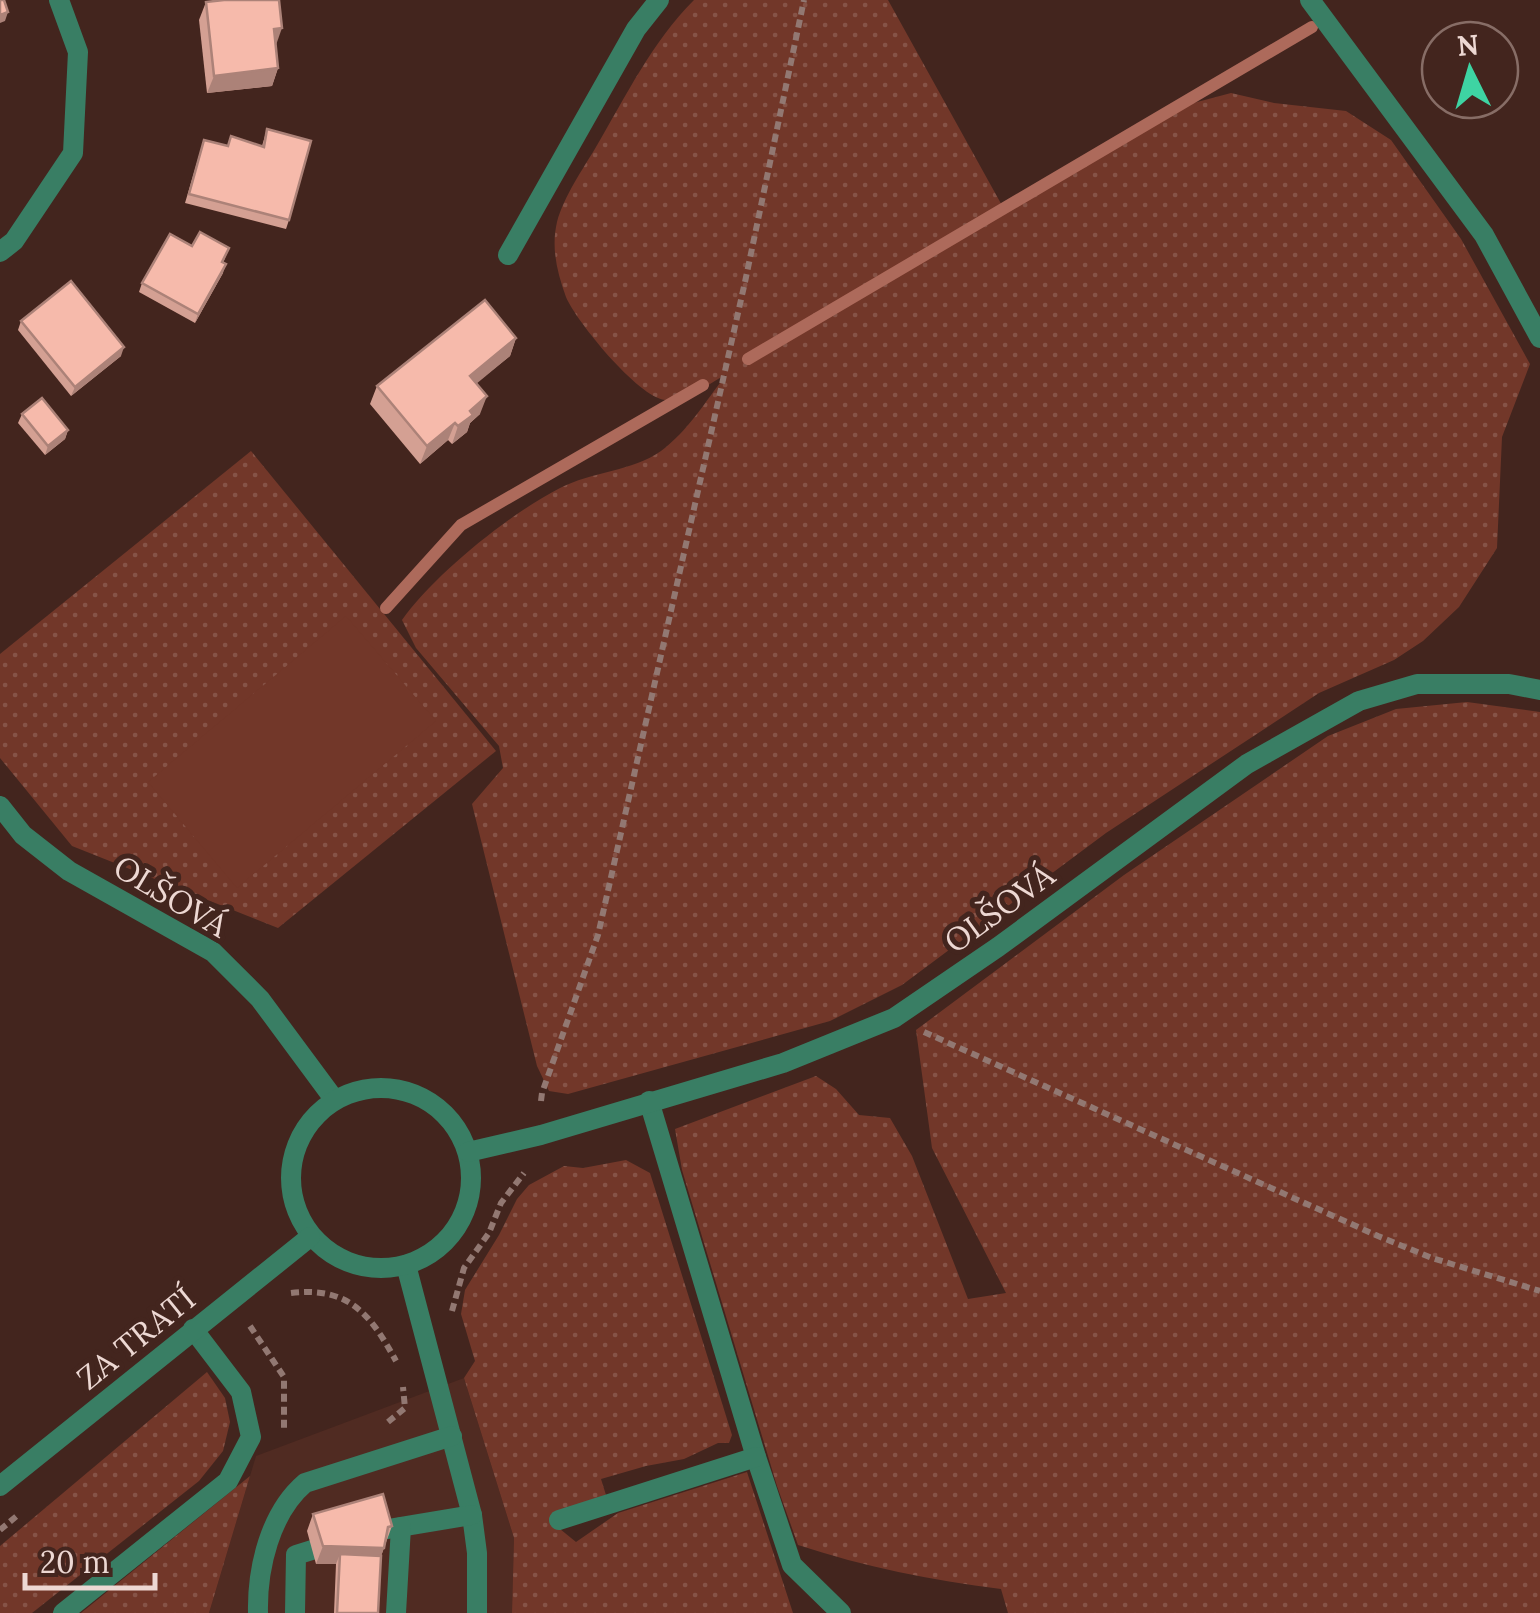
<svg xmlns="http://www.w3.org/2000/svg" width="1540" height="1613" font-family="Lora,serif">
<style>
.built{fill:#502b22}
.grass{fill:url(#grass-dots)}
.pitch{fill:#723729}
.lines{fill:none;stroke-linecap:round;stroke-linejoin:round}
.stream{stroke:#ad6a5b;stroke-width:12}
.path{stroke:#927872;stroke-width:6;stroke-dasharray:8 5;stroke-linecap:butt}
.service{stroke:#397e64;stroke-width:20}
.minor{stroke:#397e64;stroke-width:20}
.wall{fill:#d4a093}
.shaded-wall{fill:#ac8278}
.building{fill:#f6baab;stroke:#ac8278;stroke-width:2.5}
.labels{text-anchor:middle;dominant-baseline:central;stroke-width:10;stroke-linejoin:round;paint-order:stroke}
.street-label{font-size:32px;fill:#edd8d3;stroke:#43251e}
</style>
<defs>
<pattern id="grass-dots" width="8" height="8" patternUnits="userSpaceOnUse" patternTransform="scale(2.5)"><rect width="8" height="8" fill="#723729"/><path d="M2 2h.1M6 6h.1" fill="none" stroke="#865347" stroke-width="1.8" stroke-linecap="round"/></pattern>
</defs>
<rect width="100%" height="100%" fill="#43251e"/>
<polygon class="built" points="464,1378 514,1538 512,1613 209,1613 256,1456"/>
<g class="grass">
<path d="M694,0H888L1004,209L1171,109L1231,93L1274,103L1346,111L1391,140L1461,239L1530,364L1502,437L1497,548L1459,607L1423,641L1394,660L1319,693L1106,833L902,985L830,1021L568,1094L549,1091L537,1066L472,804L503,768L499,746L416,648L402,620C434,575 509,514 560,488C591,472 633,471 661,451C688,431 705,402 726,375C705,384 692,403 665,400C638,397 576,321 566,297C557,272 551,248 557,222C564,196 583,169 596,147C626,96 652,42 694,0Z"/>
<polygon points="251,451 496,751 278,928 72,846 0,758 0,654"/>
<path d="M1467,702L1540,712V1613H1008L1001,1589C931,1580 865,1567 798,1545L777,1486L682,1170L675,1129L816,1076L836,1089L859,1115L890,1118L912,1156L968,1299L1006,1293L932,1148L916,1030L1124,875L1328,736L1396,709Z"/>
<polygon points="626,1160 650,1173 732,1435 729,1443 718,1443 684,1459 646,1466 601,1479 606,1495 560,1529 576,1542 618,1513 747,1472 793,1613 512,1613 514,1538 464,1378 475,1361 461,1314 465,1290 499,1235 517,1199 529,1185 564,1166 583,1168"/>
<polygon points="207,1372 225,1398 230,1422 223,1451 199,1481 32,1613 0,1613 0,1546"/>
<polygon points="250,1476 209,1613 81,1613"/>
</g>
<polygon class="pitch" points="346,616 436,721 237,888 148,782"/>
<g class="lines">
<g class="stream">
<polyline points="748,359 1312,27"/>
<polyline points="386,608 461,525 703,385"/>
</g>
<g class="path">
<polyline points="924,1032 1378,1236 1432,1258 1540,1291"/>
<polyline points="541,1101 542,1093 598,935 745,282 804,0"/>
<path d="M291,1293C349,1286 371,1315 396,1361"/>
<polyline points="452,1311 464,1268 489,1233 501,1203 524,1173"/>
<polyline points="250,1326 284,1377 284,1429"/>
<polyline points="388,1422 405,1408 403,1387"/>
<polyline points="0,1530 18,1515"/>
</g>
<g class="service">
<polyline points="508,255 636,29 659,0"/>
<polyline points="649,1101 756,1457 792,1565 841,1613"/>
<polyline points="406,1265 472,1515 477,1553 477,1613"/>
<polyline points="559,1520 756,1457"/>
<polyline points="382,1530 472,1515"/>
<polyline points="63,1613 228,1481 251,1437 241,1392 193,1329"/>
<path d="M258,1613C257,1568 270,1513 305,1483L452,1436"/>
<polyline points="295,1613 296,1555 312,1550"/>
<polyline points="396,1613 401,1527"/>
</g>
<g class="minor">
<polyline points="1310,0 1484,235 1540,338"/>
<polyline points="0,252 14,241 73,153 78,52 59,0"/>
<polyline points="0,806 23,835 69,871 213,952 260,999 334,1099"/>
<circle cx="381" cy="1178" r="90"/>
<polyline points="468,1152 541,1135 783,1063 894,1018 998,947 1247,764 1359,701 1417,684 1509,684 1540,690"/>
<polyline points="0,1486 310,1237"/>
</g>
</g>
<g class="wall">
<polygon points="206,2 276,45 278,68 272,86 207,93 199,20"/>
<polygon points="267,129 289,220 286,229 185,203 201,149 262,146"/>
<polygon points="192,246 229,248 223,263 223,273 195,323 139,292 142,283"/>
<polygon points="21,321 121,356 71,396 18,330"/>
<polygon points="516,338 510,356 476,383 480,414 470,423 467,432 452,444 448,440 420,464 370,404 377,386"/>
<polygon points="22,414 68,430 65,439 45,455 18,423"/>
<polygon points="313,1514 392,1526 381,1556 378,1613 334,1613 336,1564 316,1564 307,1531"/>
</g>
<g class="shaded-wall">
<polygon points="8,12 5,21 0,23 0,15"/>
<polygon points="282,28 276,45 274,29"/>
<polygon points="278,68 272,86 207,93 214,76"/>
<polygon points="226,264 223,273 195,323 198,314"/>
<polygon points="516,338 510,356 464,394 470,376"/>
<polygon points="124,347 121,356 71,396 75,387"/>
<polygon points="487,396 480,414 470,423 467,432 452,444 458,426 470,411"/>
<polygon points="455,423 448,440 420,464 427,446"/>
<polygon points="68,430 65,439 45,455 48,446"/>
<polygon points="323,1546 384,1548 378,1565 340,1554 336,1564 316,1564"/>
</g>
<g class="building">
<polygon points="0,0 4,0 8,12 0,15"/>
<polygon points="224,0 279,0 282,28 274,29 278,68 214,76 206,2"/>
<polygon points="267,129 311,141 289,220 189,194 204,140 228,146 231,136 264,147"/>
<polygon points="200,232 229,248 222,262 226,264 198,314 142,283 170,234 192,246"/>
<polygon points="71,281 124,347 75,387 21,321"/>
<polygon points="485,300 516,338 470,376 487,396 470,411 473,415 458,426 455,423 427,446 377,386"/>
<polygon points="42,398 68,430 48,446 22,414"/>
<polygon points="383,1494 392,1526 388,1527 384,1548 323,1546 313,1514"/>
<polygon points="340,1554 381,1556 378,1613 337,1613"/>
</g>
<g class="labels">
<g class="street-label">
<text transform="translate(171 896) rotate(31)">OLŠOVÁ</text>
<text transform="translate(999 908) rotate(-36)">OLŠOVÁ</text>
<text transform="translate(136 1338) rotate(-39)">ZA TRATÍ</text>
</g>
</g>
<g transform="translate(1470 70) rotate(355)"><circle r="48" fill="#43251e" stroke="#876d66" stroke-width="2.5"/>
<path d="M0-8L18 38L0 25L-18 38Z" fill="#3ed4a3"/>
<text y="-15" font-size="28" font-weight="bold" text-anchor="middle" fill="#edd8d3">N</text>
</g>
<path d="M25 1573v15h130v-15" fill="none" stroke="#edd8d3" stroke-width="5"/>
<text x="40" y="1573" font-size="30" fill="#edd8d3" stroke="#43251e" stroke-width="8" paint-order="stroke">20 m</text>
</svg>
